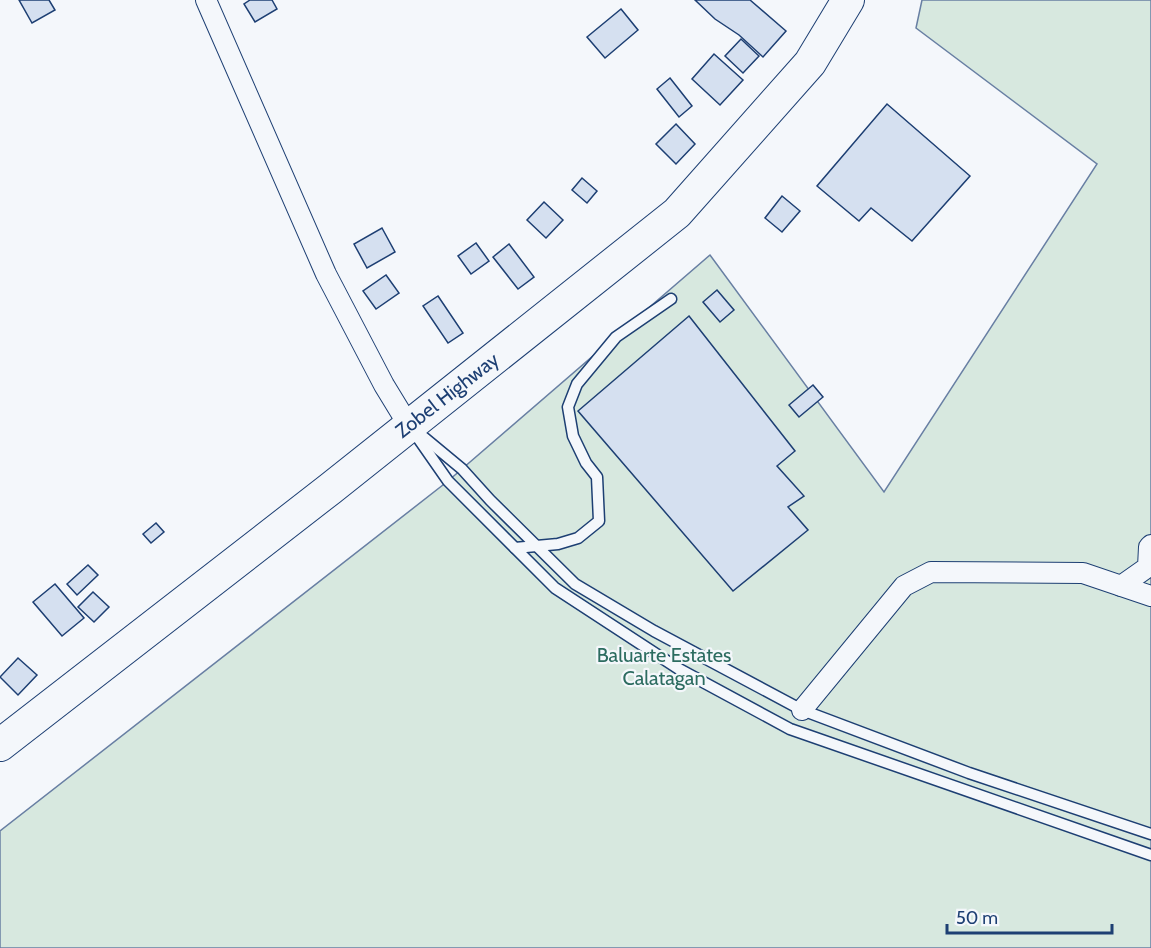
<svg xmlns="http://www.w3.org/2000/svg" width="1151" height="948" font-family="Cabin,sans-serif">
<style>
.green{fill:#d7e8df;stroke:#687fa3;stroke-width:1.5}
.building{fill:#d5e0f0;stroke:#1d3f73;stroke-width:1.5}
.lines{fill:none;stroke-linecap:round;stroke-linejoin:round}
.service-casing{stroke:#1d3f73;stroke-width:13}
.minor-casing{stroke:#1d3f73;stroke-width:22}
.primary-casing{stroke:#1d3f73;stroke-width:34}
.service{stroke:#f4f7fb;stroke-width:10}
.minor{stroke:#f4f7fb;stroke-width:20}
.primary{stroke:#f4f7fb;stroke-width:32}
.labels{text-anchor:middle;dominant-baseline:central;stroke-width:4.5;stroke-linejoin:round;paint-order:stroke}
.street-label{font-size:20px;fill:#1d3f73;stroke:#f4f7fb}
.park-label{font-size:20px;fill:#2c6c60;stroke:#f4f7fb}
</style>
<rect width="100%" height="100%" fill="#f4f7fb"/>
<polygon class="green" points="922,0 1151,0 1151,948 0,948 0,831 448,481 710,255 884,492 1097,164 916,28"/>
<g class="building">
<polygon points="19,0 49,0 55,10 32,23"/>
<polygon points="250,0 272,0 277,9 255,22 244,4"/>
<polygon points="695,0 750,0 786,31 763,57 739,35 715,19"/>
<polygon points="621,9 638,30 605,58 587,37"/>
<polygon points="741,39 759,56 743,73 725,56"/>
<polygon points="714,54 743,80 720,105 692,79"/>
<polygon points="670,78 692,106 679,117 657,89"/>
<polygon points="887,104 970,176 912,241 871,208 859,221 817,186"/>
<polygon points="676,124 695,144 676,164 656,144"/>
<polygon points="582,178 597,191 587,203 572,190"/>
<polygon points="782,196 800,211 782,232 765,218"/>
<polygon points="544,202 563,220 546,238 527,220"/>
<polygon points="382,228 395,252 367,268 354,244"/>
<polygon points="476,243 489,261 471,274 458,256"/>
<polygon points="509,244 534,277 518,289 493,257"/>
<polygon points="386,275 399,293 376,309 363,291"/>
<polygon points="717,290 734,310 720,322 703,302"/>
<polygon points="438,296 463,333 448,343 423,306"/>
<polygon points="689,316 795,451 777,466 804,496 788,507 808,530 733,591 578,411"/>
<polygon points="813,385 823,397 799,417 789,405"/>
<polygon points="156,523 164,532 151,543 143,534"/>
<polygon points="88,565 98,575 77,595 67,584"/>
<polygon points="55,584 84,618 62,636 33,602"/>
<polygon points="93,592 109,607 94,622 78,607"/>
<polygon points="18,658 37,675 18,695 0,677"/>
</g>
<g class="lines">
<g class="service-casing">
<g id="service">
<polyline points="411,428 448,481 555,588 679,669 790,729 1151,855"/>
<polyline points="421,435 462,469 490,500 575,584 654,631 802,710 969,773 1151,834"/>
<polyline points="515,548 558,544 578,538 599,521 597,477 586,463 573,436 568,407 577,384 616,337 671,299"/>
</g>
</g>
<g class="minor-casing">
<g id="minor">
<polyline points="206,0 326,274 384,385 409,426"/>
<polyline points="1121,586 1148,567 1149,547 1151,545"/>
<polyline points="802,710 904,586 931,572 1083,573 1151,596"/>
</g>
</g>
<g class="primary-casing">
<polyline id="primary" points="0,745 330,489 677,213 810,63 848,0"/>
</g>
<use href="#service" class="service"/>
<use href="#minor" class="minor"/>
<use href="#primary" class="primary"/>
</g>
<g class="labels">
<g class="street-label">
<text transform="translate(447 395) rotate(-38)">Zobel Highway</text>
</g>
<g class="park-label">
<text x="664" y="655">Baluarte Estates<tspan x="664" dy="23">Calatagan</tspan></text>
</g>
</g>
<path d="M947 924v9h165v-9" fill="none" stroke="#1d3f73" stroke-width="3"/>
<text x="956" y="924" font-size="18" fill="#1d3f73" stroke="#f4f7fb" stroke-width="4.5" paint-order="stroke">50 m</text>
</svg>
